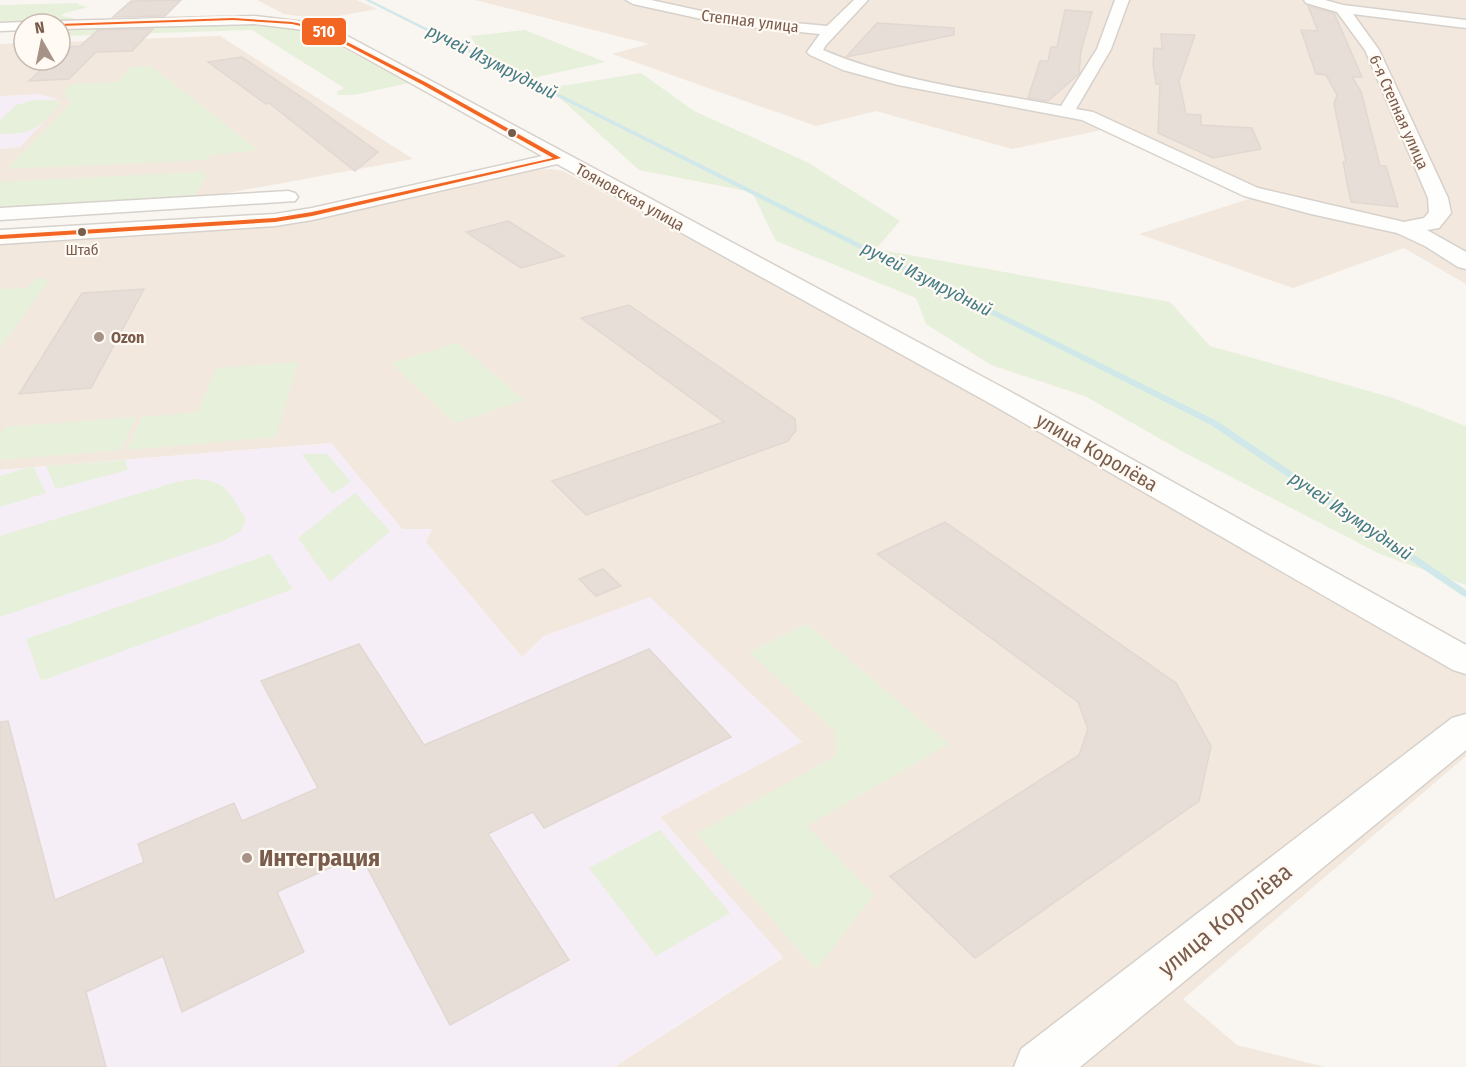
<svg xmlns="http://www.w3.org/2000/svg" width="1466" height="1067" font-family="'Fira Sans Condensed',sans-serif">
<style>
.residential{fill:#f2e8de}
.education{fill:#f6eef6}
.green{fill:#e7f0db}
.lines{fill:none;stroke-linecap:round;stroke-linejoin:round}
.stream{fill:#d0e8ea;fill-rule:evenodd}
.building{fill:#e6ded7;stroke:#e2d8d2;stroke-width:1.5}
.minor-casing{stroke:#d7d1cb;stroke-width:3}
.minor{fill:#fefefd;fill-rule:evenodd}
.bus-1-casing{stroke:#fffaf3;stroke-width:5}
.bus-1{fill:#f26522;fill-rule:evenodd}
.bus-dot{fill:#7a5c4d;stroke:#fffaf3;stroke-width:2}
.poi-dot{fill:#a69286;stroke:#fffaf3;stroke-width:2}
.labels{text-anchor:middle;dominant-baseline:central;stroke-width:4.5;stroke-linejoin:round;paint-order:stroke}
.far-bus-label{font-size:15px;fill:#7a5c4d;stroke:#fffaf3}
.far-street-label{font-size:16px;fill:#7a5c4d;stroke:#fffaf3}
.far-poi-label{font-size:16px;font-weight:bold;fill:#7a5c4d;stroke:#fffaf3;text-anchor:start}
.far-water-label{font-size:18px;font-style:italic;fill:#437c86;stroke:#fffaf3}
.street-label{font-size:20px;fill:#7a5c4d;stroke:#fffaf3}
.near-poi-label{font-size:24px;font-weight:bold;fill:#7a5c4d;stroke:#fffaf3;text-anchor:start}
.near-street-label{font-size:24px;fill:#7a5c4d;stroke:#fffaf3}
.line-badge{stroke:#fffaf3;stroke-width:2}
.badge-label{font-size:16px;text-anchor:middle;font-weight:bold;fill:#fff}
</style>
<rect width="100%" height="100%" fill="#f9f5f0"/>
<g class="residential">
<polygon points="257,0 357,0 377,9 322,19 284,14"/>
<polygon points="475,0 1466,0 1466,284 1404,248 1293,288 1139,234 1252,198 1106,129 1012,149 876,111 816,126 612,54 649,44"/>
<polygon points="220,36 413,159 217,195 0,207 0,44 24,43 24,60 60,60 60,42"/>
<polygon points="551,169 563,171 1050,433 1466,675 1466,756 1183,999 1237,1045 1325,1067 614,1067 783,958 660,817 802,741 544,636 522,657 425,542 431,529 402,529 331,443 0,470 0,240 114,237 139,232 314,220 536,170"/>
</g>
<g class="education">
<polygon points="39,94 55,98 61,104 20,147 0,149 0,96"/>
<polygon points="331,443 402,529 432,529 426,542 522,657 544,636 650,597 802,742 660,817 783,957 614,1067 0,1067 0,470"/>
</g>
<g class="green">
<polygon points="79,3 78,5 88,7 65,13 61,16 74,18 75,20 73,22 22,25 25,22 0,22 0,5"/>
<polygon points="232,21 308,29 409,78 409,83 354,95 338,95 337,92 344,88 252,30 60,36 60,29"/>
<polygon points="525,30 605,62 519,81 484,57 470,36"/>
<polygon points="151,66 258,150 210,155 207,160 7,169 71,103 63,92 72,84 117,82 131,67"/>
<polygon points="641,73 694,111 807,162 900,221 876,249 1170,302 1210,346 1393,398 1466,426 1466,585 1380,554 1185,453 1085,396 991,365 926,324 916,298 776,241 752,192 639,170 549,88"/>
<path d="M34,100H55L61,104C38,128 35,134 0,134V120L16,105Z"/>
<polygon points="194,172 202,172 207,176 193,197 0,210 0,182"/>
<polygon points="36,278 47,279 48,282 0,348 0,289 28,288"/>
<polygon points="457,343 524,400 455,423 391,363"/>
<polygon points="298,362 276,437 126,450 142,417 198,412 216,368"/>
<polygon points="136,417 121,450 0,460 0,435 5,427"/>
<polygon points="302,454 327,454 351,482 332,494"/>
<polygon points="125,460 128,470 56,489 46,466"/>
<polygon points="33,466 46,493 0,507 0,476"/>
<path d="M192,479C228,480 227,491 246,519L241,531L223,541L0,617V536L176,482Z"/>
<polygon points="355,493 390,531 330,582 298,538"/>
<polygon points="270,554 293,589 41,681 26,639"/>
<polygon points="807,624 949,744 807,826 874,895 816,969 696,834 837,755 834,730 749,652"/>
<polygon points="660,830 730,913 656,956 589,868"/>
</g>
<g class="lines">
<polygon class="stream" points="365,0 370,0 1217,421 1466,590 1466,597 1463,596 1211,425"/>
</g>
<g class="building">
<polygon points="181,0 165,16 113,17 131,1"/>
<polygon points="1308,6 1334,13 1362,77 1352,77 1361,91 1380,166 1386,166 1398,207 1351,202 1343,162 1346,162 1334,104 1337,95 1326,75 1316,74 1301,30 1318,31"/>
<polygon points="1065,10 1092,12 1081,51 1079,74 1048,101 1028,98 1040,61 1048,61 1051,47 1057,47"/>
<polygon points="877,23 954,28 954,35 846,57"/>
<polygon points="153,29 132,51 96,52 69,79 29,81 52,60 60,60 60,52 66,47 80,46 98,30"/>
<polygon points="1161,34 1195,35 1179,81 1186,114 1201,115 1201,125 1252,128 1261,149 1213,158 1158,133 1160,84 1156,84 1153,64 1154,48 1162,49"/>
<polygon points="242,57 309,102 378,152 355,171 269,103 266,104 208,62"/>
<polygon points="508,221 564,256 521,268 466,232"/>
<polygon points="144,289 91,388 19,394 82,293"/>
<polygon points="629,305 795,419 796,430 788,441 586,515 552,481 724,422 581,318"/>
<polygon points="945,522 1176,683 1211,746 1199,801 975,958 890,876 1079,755 1088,729 1078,702 877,554"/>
<polygon points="603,569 621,586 596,596 579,579"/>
<polygon points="359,644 424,745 649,649 731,737 544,828 533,812 488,834 569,960 450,1025 360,854 277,892 304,952 182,1012 163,956 86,992 106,1067 0,1067 0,722 8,721 55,900 144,862 138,844 234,803 242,821 318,788 261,681"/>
</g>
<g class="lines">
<g class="minor-casing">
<g id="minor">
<path d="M626,0H651L729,17L827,26L854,0H868L826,45L823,50C898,82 982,91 1061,106L1097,49L1115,0H1129L1111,49L1076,109L1093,112L1258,188L1404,222L1424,218L1429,212L1428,198L1365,50L1337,12L1306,3L1304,0H1325L1343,5L1466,20V28L1353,14L1379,50L1448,198L1451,213L1439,228L1427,230L1466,252V269L1458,267L1425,246L1397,233L1311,214L1244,196L1082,120L898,85L843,70L810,55L807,52L820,34L729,25L633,4Z"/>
<polygon points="255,16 305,22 336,30 1011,392 1466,645 1466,674 1453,670 991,404 557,164 312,220 275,226 0,244 0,230 275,214 312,208 542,156 326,36 304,30 255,24 60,29 60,24 54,24 60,21"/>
<polygon points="24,22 30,24 24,24 24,30 0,31 0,23"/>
<polygon points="288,191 295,193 298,197 295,201 0,220 0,208"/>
<polygon points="1466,714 1466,750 1080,1067 1014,1067 1021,1049 1452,718"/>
</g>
</g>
<use href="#minor" class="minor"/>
<g class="bus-1-casing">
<polygon id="bus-1" points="233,18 292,22 320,28 427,83 561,158 312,216 275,222 0,239 0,235 275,218 312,212 553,158 423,85 318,30 292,24 233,20 60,26 59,24"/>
</g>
<use href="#bus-1" class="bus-1"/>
</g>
<g class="bus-dot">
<circle cx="512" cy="133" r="5"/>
<circle cx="82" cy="232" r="5"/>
</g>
<g class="poi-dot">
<circle cx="99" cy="337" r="6"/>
<circle cx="247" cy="858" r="6"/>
</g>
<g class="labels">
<g class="far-bus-label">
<text x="82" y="250">Штаб</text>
</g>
<g class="far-street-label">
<text transform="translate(750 21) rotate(7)">Степная улица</text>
<text transform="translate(1399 112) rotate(66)">6-я Степная улица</text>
<text transform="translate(630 197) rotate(29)">Тояновская улица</text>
</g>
<g class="far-poi-label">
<text x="111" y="337">Ozon</text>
</g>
<g class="far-water-label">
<text transform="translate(492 62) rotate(27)">ручей Изумрудный</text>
<text transform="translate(927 279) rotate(27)">ручей Изумрудный</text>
<text transform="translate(1351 516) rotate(34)">ручей Изумрудный</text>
</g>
<g class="street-label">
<text transform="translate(1097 452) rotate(30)">улица Королёва</text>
</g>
<g class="near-poi-label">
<text x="259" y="858">Интеграция</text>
</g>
<g class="near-street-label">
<text transform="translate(1225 920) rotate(-39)">улица Королёва</text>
</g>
</g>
<rect class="line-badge" x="301" y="17" width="46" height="29" rx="6" fill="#f26522"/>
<g class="badge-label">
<text x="324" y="37">510</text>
</g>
<g transform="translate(42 42) rotate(351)"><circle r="28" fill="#fffaf3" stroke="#cabbb1" stroke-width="1.5"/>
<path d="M0-4.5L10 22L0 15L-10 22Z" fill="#a69286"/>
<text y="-9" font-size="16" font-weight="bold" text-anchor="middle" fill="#7a5c4d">N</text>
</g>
</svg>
